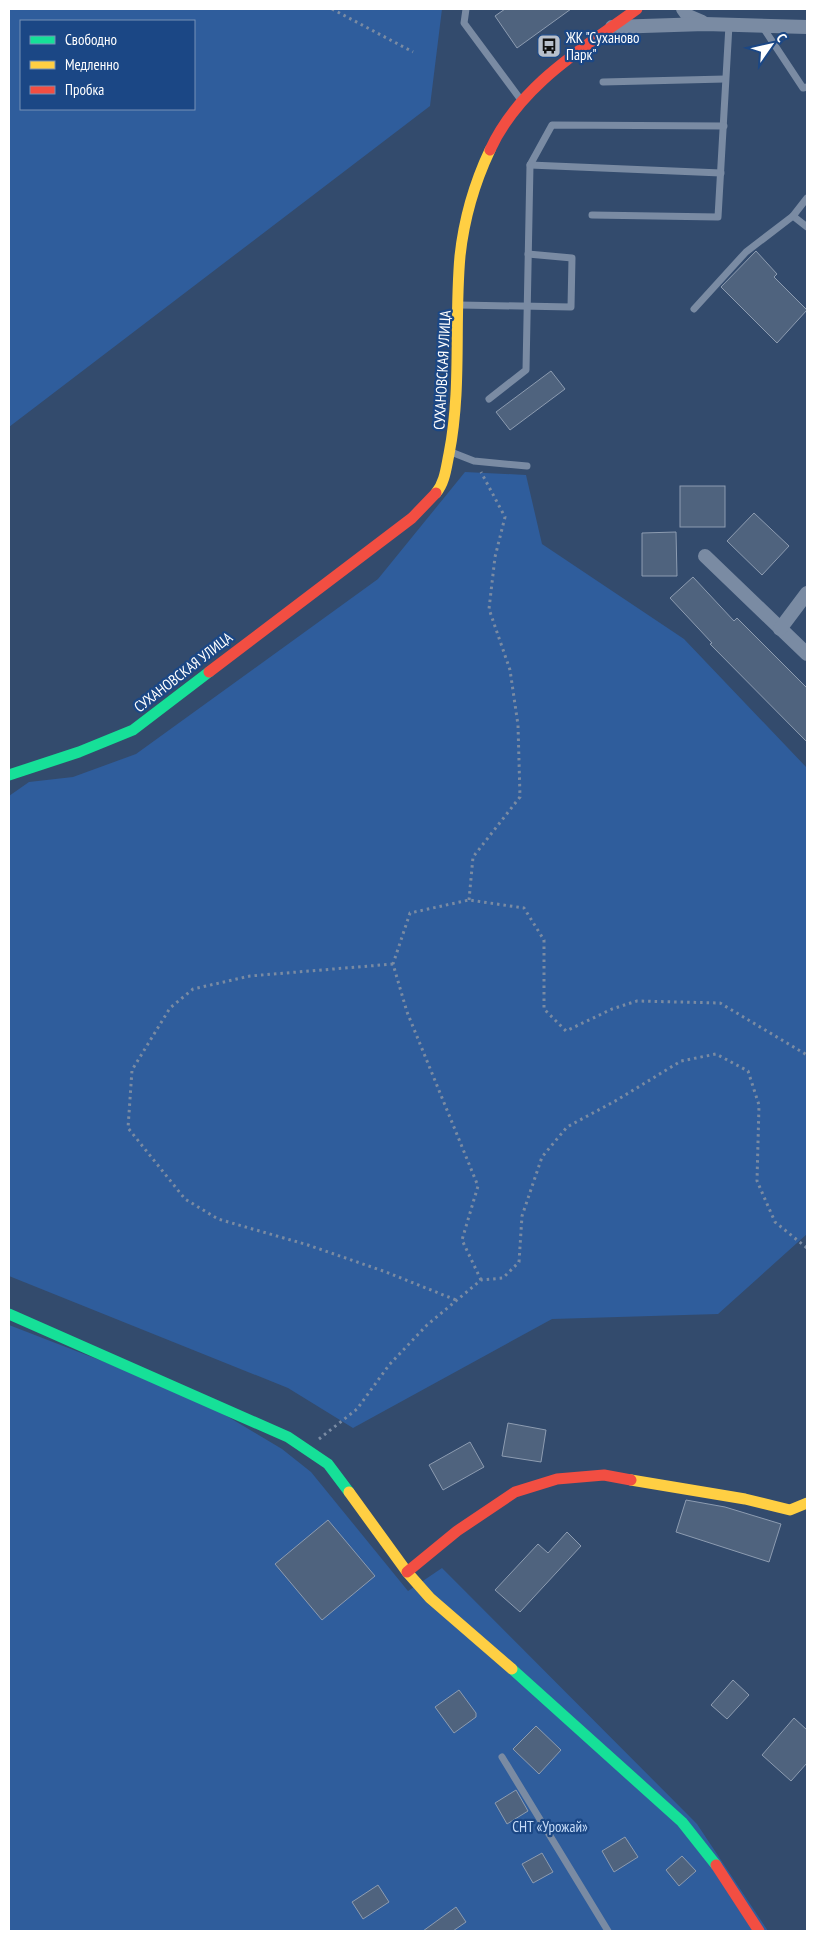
<svg xmlns="http://www.w3.org/2000/svg" width="816" height="1940" font-family="'PT Sans Narrow',sans-serif">
<style>
.green{fill:#2f5d9c;fill-rule:evenodd}
.building{fill:#4f637e;stroke:#8d9cb1}
.lines{fill:none;stroke-linecap:round;stroke-linejoin:round}
.path{stroke:#7a8ba3;stroke-width:3;stroke-dasharray:2.5 4;stroke-linecap:butt}
.lane{stroke:#7a8ba3;stroke-width:7}
.street{stroke:#7a8ba3;stroke-width:14}
.fast{stroke:#16e098;stroke-width:11}
.slow{stroke:#ffcf43;stroke-width:11}
.jam{stroke:#f24e42;stroke-width:11}
.labels{text-anchor:middle;dominant-baseline:central;stroke-width:4.5;stroke-linejoin:round;paint-order:stroke}
.poi-label{font-size:15px;fill:#fff;stroke:#1b4785;text-anchor:start}
.street-label{font-size:15px;fill:#fff;stroke:#1b4785}
.park-label{font-size:15px;fill:#c7dcf8;stroke:#1b4785}
</style>
<rect width="100%" height="100%" fill="#334b6d"/>
<g class="green">
<path d="M9,9H442L430,106L9,427ZM21,21H194V109H21Z"/>
<polygon points="465,472 526,475 542,544 684,639 807,768 807,1234 718,1314 552,1319 353,1428 288,1388 9,1276 9,796 29,782 73,777 136,754 378,579"/>
<polygon points="9,1325 195,1397 282,1449 311,1472 408,1591 442,1568 697,1824 768,1931 9,1931"/>
</g>
<g class="building">
<polygon points="505,9 571,9 517,48 495,16"/>
<polygon points="756,251 777,274 774,277 807,310 777,343 721,287"/>
<polygon points="551,371 565,389 510,430 496,412"/>
<rect x="680" y="486" width="45" height="41"/>
<polygon points="754,513 789,546 762,575 727,541"/>
<polygon points="676,532 677,576 642,576 642,533"/>
<polygon points="693,577 734,621 737,618 807,688 807,742 710,644 712,643 670,598"/>
<polygon points="508,1423 546,1430 541,1462 502,1456"/>
<polygon points="470,1442 484,1467 443,1490 429,1465"/>
<polygon points="686,1500 725,1507 781,1524 769,1562 676,1532"/>
<polygon points="328,1520 375,1576 322,1620 275,1564"/>
<polygon points="567,1532 581,1546 520,1612 495,1590 538,1544 548,1553"/>
<polygon points="733,1680 749,1695 727,1719 711,1705"/>
<polygon points="459,1690 476,1713 476,1717 454,1733 435,1707"/>
<polygon points="794,1718 807,1730 807,1763 791,1781 762,1755"/>
<polygon points="536,1726 561,1750 539,1774 513,1749"/>
<polygon points="516,1790 528,1811 507,1824 495,1803"/>
<polygon points="625,1837 638,1857 614,1872 602,1851"/>
<polygon points="542,1853 553,1872 533,1883 522,1864"/>
<polygon points="682,1856 696,1871 679,1886 666,1870"/>
<polygon points="378,1885 389,1902 363,1919 352,1902"/>
<polygon points="456,1907 466,1922 453,1931 423,1931"/>
</g>
<g class="lines">
<g class="path">
<polyline points="332,9 413,52"/>
<polyline points="469,900 473,857 520,797 518,725 510,670 489,609 495,557 505,517 481,472"/>
<polyline points="393,964 250,976 193,989 170,1008 132,1070 128,1128 185,1199 218,1219 308,1245 386,1272 456,1300"/>
<polyline points="481,1280 462,1240 478,1186 407,1012 393,964 410,913 469,900 524,908 544,940 544,1009 566,1031 612,1009 637,1001 720,1003 807,1055"/>
<polyline points="319,1439 357,1409 389,1365 427,1325 481,1280 503,1278 519,1262 522,1216 542,1157 567,1127 617,1100 681,1061 716,1054 748,1071 759,1105 757,1181 775,1222 807,1248"/>
</g>
<g class="lane">
<polyline points="466,9 464,23 521,100"/>
<polyline points="762,26 803,88 807,87"/>
<polyline points="603,82 725,79"/>
<polyline points="530,165 721,173"/>
<polyline points="807,198 793,216 807,227"/>
<polyline points="592,215 718,217 729,25"/>
<polyline points="460,305 571,307 572,258 528,254"/>
<polyline points="694,309 746,252 793,216"/>
<polyline points="489,399 526,370 530,165 552,125 724,126"/>
<polyline points="451,452 474,461 527,466"/>
<polyline points="502,1757 608,1931"/>
</g>
<g class="street">
<polyline points="683,9 688,16 702,22"/>
<polyline points="612,27 705,24 807,27"/>
<polyline points="705,556 807,654"/>
<polyline points="780,629 807,593"/>
</g>
<g class="fast">
<polyline points="9,775 79,752 133,730 209,672"/>
<polyline points="9,1314 288,1437 328,1464 349,1492"/>
<polyline points="512,1669 682,1822 716,1865"/>
</g>
<g class="slow">
<path d="M436,493C445,482 446,468 449,454C462,388 454,322 460,256C464,219 474,184 490,150"/>
<polyline points="631,1480 745,1499 790,1510 807,1503"/>
<polyline points="349,1492 407,1572 430,1598 512,1669"/>
</g>
<g class="jam">
<path d="M490,150C519,86 582,49 637,9"/>
<polyline points="209,672 412,518 436,493"/>
<polyline points="407,1572 457,1531 515,1492 557,1479 604,1475 631,1480"/>
<polyline points="716,1865 759,1931"/>
</g>
</g>
<defs>
<g id="bus-square" transform="scale(1.25)"><rect x="-9" y="-9" width="18" height="18" rx="4" fill="#b8c0cc" stroke="#1b4785"/><path d="M-5-6H5V4H4V6H2V4H-2V6H-4V4H-5ZM-3.5-4V0h7V-4ZM-3.5 1.2v1.5H-2V1.2ZM2 1.2v1.5H3.5V1.2Z" fill="#111"/></g>
</defs>
<g fill-rule="evenodd">
<use href="#bus-square" x="549" y="46"/>
</g>
<g class="labels">
<g class="poi-label">
<text x="566" y="37">ЖК "Суханово<tspan x="566" dy="17">Парк"</tspan></text>
</g>
<g class="street-label">
<text transform="translate(442 370) rotate(-87)">СУХАНОВСКАЯ УЛИЦА</text>
<text transform="translate(183 672) rotate(-38)">СУХАНОВСКАЯ УЛИЦА</text>
</g>
<g class="park-label">
<text x="550" y="1826">СНТ «Урожай»</text>
</g>
</g>
<rect width="816" height="1940" fill="none" stroke="#ffffff" stroke-width="20"/>
<rect x="20" y="20" width="175" height="90" fill="#1b4785" stroke="#7691b6"/>
<rect x="30" y="36" width="25" height="8" fill="#16e098" stroke="#7691b6"/>
<text x="65" y="45" font-size="15" fill="#ffffff">Свободно</text>
<rect x="30" y="61" width="25" height="8" fill="#ffcf43" stroke="#7691b6"/>
<text x="65" y="70" font-size="15" fill="#ffffff">Медленно</text>
<rect x="30" y="86" width="25" height="8" fill="#f24e42" stroke="#7691b6"/>
<text x="65" y="95" font-size="15" fill="#ffffff">Пробка</text>
<g transform="translate(771 45) rotate(56)" stroke="#1b4785" stroke-width="4" paint-order="stroke">
<path d="M0-4L9 19L0 12L-9 19Z" fill="#ffffff"/>
<text y="-8" font-size="14" font-weight="bold" text-anchor="middle" fill="#ffffff">С</text>
</g>
</svg>
